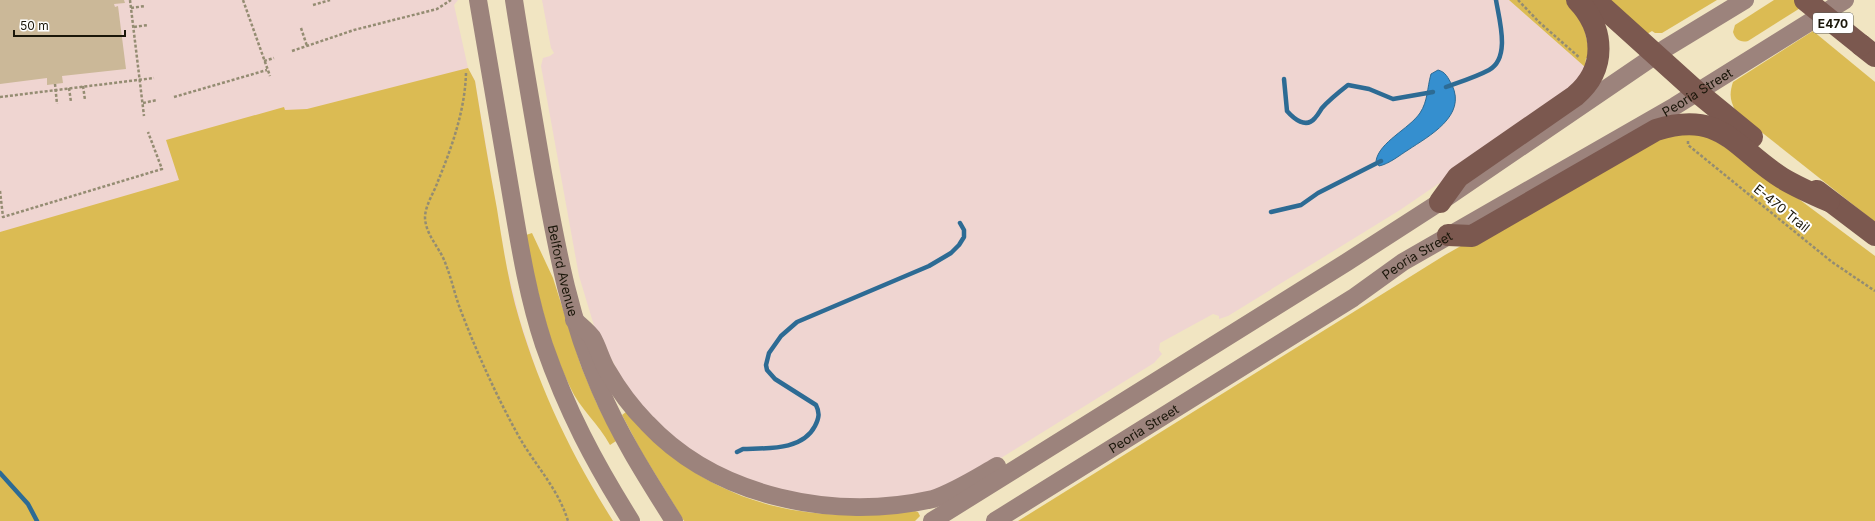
<svg xmlns="http://www.w3.org/2000/svg" width="1875" height="521" font-family="Inter,sans-serif">
<style>
.commercial{fill:#efd5d1}
.green{fill:#dbbb53}
.water{fill:#358fcf;stroke:#2d6b94}
.lines{fill:none;stroke-linecap:round;stroke-linejoin:round}
.stream{stroke:#2d6b94;stroke-width:4.5}
.building{fill:#cbb898}
.path{stroke:#948c72;stroke-width:2.5;stroke-dasharray:3 2;stroke-linecap:butt}
.secondary{stroke:#9c837c;stroke-width:18}
.motorway{stroke:#7b584f;stroke-width:22}
.motorway-bridge{stroke:#7b584f;stroke-width:22}
.labels{text-anchor:middle;dominant-baseline:central;stroke-width:4;stroke-linejoin:round;paint-order:stroke}
.shield{fill:#fff;stroke:#5f5d54;stroke-width:1}
.shield-label{font-size:12px;font-weight:bold;fill:#1b170a}
.street-label{font-size:13px;fill:#1b170a;stroke:#fff}
</style>
<rect width="100%" height="100%" fill="#f1e5c2"/>
<g class="commercial">
<polygon points="0,0 458,0 454,5 468,68 475,81 506,264 520,320 541,384 561,430 581,470 613,521 0,521"/>
<polygon points="542,0 1509,0 1585,67 1567,96 1400,210 1228,316 1219,319 1219,316 1213,314 1160,343 1159,350 1162,354 1154,363 988,466 933,491 879,503 763,490 688,451 631,395 595,329 579,276 541,66 543,58 550,56 554,53 551,48"/>
</g>
<g class="green">
<polygon points="1509,0 1570,0 1580,10 1591,59 1586,58 1585,67"/>
<polygon points="1609,0 1717,0 1662,33 1655,33 1652,31 1647,34"/>
<path d="M1774,0H1813L1748,41C1740,43 1735,39 1733,32L1735,25Z"/>
<path d="M1813,31L1875,82V222L1736,112C1730,101 1729,94 1733,82Z"/>
<path d="M468,68L475,81C482,124 489,167 497,209C502,241 507,273 515,304C536,382 570,453 613,521H0V232L179,180L166,140L284,107L285,110L307,109Z"/>
<polygon points="1701,132 1756,167 1875,256 1875,521 1018,521 1445,255 1647,140"/>
<path d="M532,233L553,278L581,366L597,404L616,441L610,445C599,424 580,409 570,387C547,340 536,286 526,235Z"/>
<path d="M626,412C642,428 659,446 677,460C750,514 827,521 915,511L918,512L920,516L915,521H684L641,451L622,415Z"/>
</g>
<path class="water" d="M1438,70C1446,72 1448,78 1452,85C1467,116 1429,136 1408,150C1400,155 1389,164 1379,166L1376,161C1379,142 1409,129 1420,113C1428,101 1427,88 1431,74Z"/>
<g class="lines">
<g class="stream">
<path d="M1284,79L1287,111C1294,119 1306,129 1315,118C1318,115 1320,111 1322,108C1330,99 1339,92 1348,85L1369,89L1393,99L1433,92"/>
<path d="M1446,87C1460,82 1476,77 1489,70C1511,58 1499,19 1496,0"/>
<polyline points="1271,212 1301,205 1318,193 1381,161"/>
<path d="M737,452L743,449C767,448 802,451 815,426C819,418 820,413 816,405L775,379L767,370L766,365L769,353L781,336L797,322L929,266L951,253L959,245L964,237V230L960,223"/>
<polyline points="0,473 28,504 37,521"/>
</g>
</g>
<polygon class="building" points="0,0 124,0 125,3 114,4 115,7 118,6 126,69 62,76 63,83 47,85 47,78 0,84"/>
<g class="lines">
<g class="path">
<polyline points="130,0 144,116"/>
<polyline points="243,0 270,76"/>
<polyline points="1518,0 1539,22 1580,58"/>
<polyline points="313,5 330,0"/>
<polyline points="131,8 145,6"/>
<polyline points="134,27 148,25"/>
<polyline points="301,28 307,46"/>
<polyline points="292,51 354,30 437,9 451,0"/>
<polyline points="264,61 274,58"/>
<path d="M466,73C465,110 452,147 438,181C434,193 425,205 425,218C426,236 441,249 446,265C452,280 455,296 461,311C477,353 496,395 518,435C534,464 558,488 568,521"/>
<polyline points="55,84 57,104"/>
<polyline points="83,86 85,100"/>
<polyline points="69,88 71,102"/>
<polyline points="0,97 154,78"/>
<polyline points="174,97 267,70"/>
<polyline points="143,103 157,100"/>
<polyline points="1688,141 1688,145 1832,262 1875,291"/>
<polyline points="0,191 3,217 162,169 148,132"/>
</g>
<g class="secondary">
<path d="M478,0C489,63 499,126 510,188C519,241 527,294 544,345C567,411 594,462 631,521"/>
<path id="s1" d="M514,0C523,58 533,115 543,173C557,249 569,318 600,389C620,436 647,478 674,521"/>
<path d="M574,320C580,325 587,331 592,337C598,347 601,360 607,370C618,389 631,407 647,423C717,498 835,521 933,499C956,491 976,478 997,466"/>
<polyline points="932,521 1347,262 1440,202 1666,48 1745,0"/>
<path id="s2" d="M995,521L1353,298L1403,262L1675,106L1845,0"/>
</g>
<g class="motorway">
<polyline points="1595,0 1697,92 1752,137"/>
<polyline points="1861,45 1875,56"/>
<polyline points="1817,191 1875,235"/>
<path d="M1440,202L1458,177L1575,96C1607,69 1605,29 1577,0"/>
<path d="M1448,235L1472,236L1656,130C1722,109 1735,149 1782,178C1797,187 1813,194 1829,201"/>
</g>
<polyline class="motorway-bridge" points="1805,0 1861,45"/>
</g>
<g class="labels">
<rect class="shield" x="1813" y="13" width="40" height="20" rx="3"/>
<g class="shield-label">
<text x="1833" y="23">E470</text>
</g>
<g class="street-label">
<text stroke="none"><textPath href="#s2" startOffset="823">Peoria Street</textPath></text>
<text transform="translate(1782 208) rotate(39)">E-470 Trail</text>
<text stroke="none"><textPath href="#s2" startOffset="499">Peoria Street</textPath></text>
<text stroke="none"><textPath href="#s1" startOffset="275">Belford Avenue</textPath></text>
<text stroke="none"><textPath href="#s2" startOffset="175">Peoria Street</textPath></text>
</g>
</g>
<path d="M14 30v6h111v-6" fill="none" stroke="#1b170a" stroke-width="2"/>
<text x="20" y="30" font-size="12" fill="#1b170a" stroke="#ffffff" stroke-width="3" paint-order="stroke">50 m</text>
</svg>
